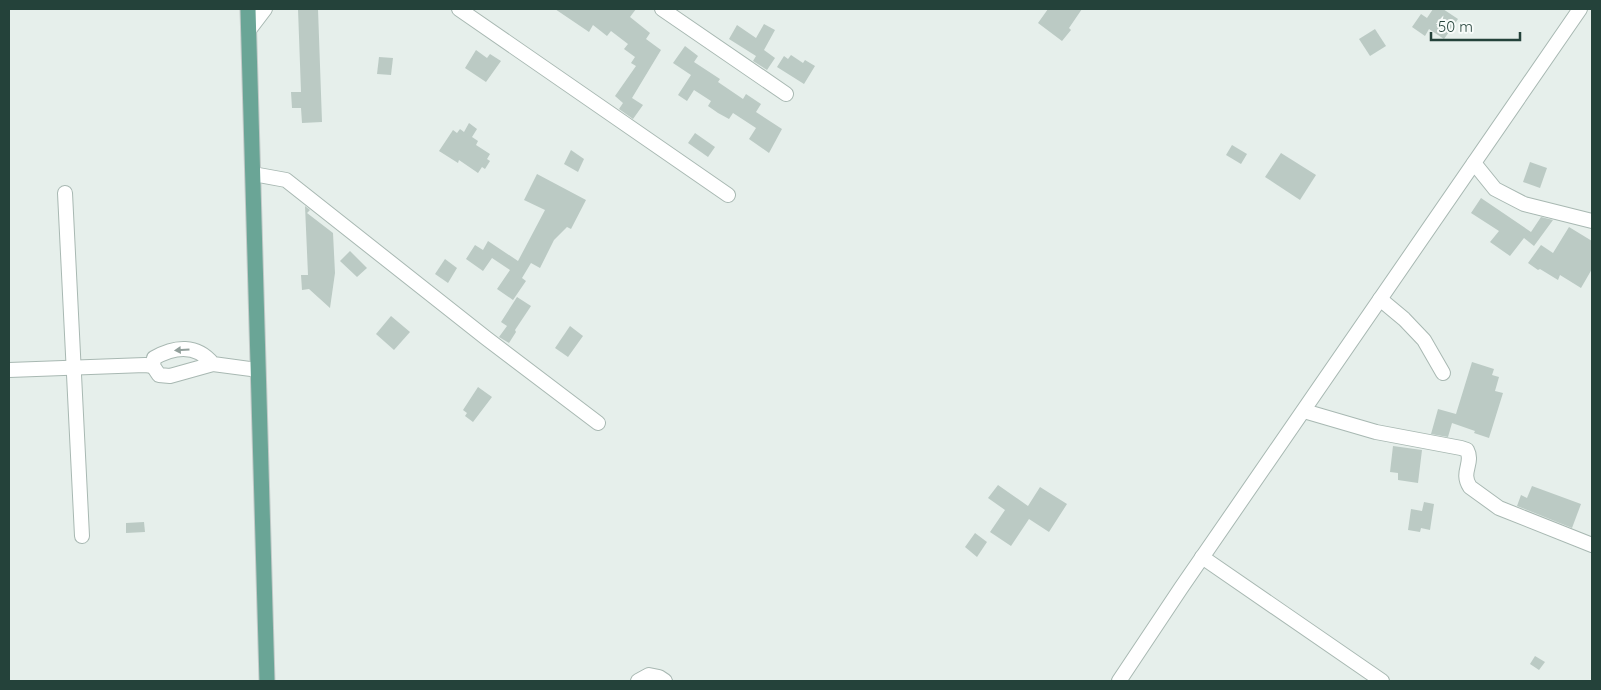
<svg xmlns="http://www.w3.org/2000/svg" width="1601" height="690" font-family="Quicksand,sans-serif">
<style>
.building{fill:#bbcac4}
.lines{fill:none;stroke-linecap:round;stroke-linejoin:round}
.minor-casing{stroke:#a8b8b2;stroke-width:16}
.major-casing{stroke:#c2cac8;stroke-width:17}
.minor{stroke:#fff;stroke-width:14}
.major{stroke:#6aa596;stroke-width:15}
.oneway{fill:#92a09c}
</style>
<rect width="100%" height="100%" fill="#e6efeb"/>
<g class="building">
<polygon points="298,9 318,9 322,122 302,123 301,108 292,108 291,92 301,92"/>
<polygon points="555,9 636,9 630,17 650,33 646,39 661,50 632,98 643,105 633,119 619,109 623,103 615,96 636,66 631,63 635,57 624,49 628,44 611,31 607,36 593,25 589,32"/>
<polygon points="1048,9 1082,9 1069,28 1071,30 1062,41 1038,23"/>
<polygon points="1433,9 1443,9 1458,19 1444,39 1429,29 1425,36 1412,27 1421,14 1427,18"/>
<polygon points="764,24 775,30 764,50 775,58 767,70 753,61 756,56 729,39 737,25 756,38"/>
<polygon points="1375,29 1386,46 1370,56 1359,39"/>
<polygon points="685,46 698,56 694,62 720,79 718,82 743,99 746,94 761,104 756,112 782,129 769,153 749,139 756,128 733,113 729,119 718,113 708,106 711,101 694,90 687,101 678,95 691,75 673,63"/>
<polygon points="476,50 487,58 490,54 501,61 486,82 465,68"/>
<polygon points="791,55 803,63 805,60 815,66 804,84 777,67 784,56 788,59"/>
<polygon points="379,57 393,58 391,75 377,74"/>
<polygon points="469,123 477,129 472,137 478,141 476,145 490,154 487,159 490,161 485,169 482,167 478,173 459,160 458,163 439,151 453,130 457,133 460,129 464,132"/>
<polygon points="695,133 715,147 708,157 688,143"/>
<polygon points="1232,145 1247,154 1241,164 1226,155"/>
<polygon points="571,150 584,159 578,172 564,164"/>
<polygon points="1281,153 1316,175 1300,200 1265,177"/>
<polygon points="1530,162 1547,168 1540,188 1523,182"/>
<polygon points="537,174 586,200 571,229 567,227 554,240 540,268 531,263 522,278 526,281 513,300 497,289 510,270 492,258 483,271 466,259 475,245 483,250 488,241 518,261 545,210 524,200"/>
<polygon points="1481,198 1531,232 1541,217 1553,220 1534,246 1524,238 1510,256 1490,242 1499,231 1471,213"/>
<polygon points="305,206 310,210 307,213 333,233 335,273 330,308 309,289 302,290 301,275 308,275"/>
<polygon points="1569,227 1592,241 1592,269 1581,288 1560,275 1558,280 1540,269 1538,270 1528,263 1541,245 1553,253"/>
<polygon points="350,251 367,268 357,277 340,261"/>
<polygon points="445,259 457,268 448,283 435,274"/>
<polygon points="517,297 531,306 515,330 516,332 509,343 499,337 507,326 501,322"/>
<polygon points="391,316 410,332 394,350 376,334"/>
<polygon points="570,326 583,336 568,357 555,348"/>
<polygon points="1472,362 1494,369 1492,375 1499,377 1495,391 1503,393 1489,438 1474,433 1475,431 1452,423 1448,437 1431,434 1438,409 1456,414"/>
<polygon points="478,387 492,397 473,422 465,416 467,413 463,410"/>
<polygon points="1393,446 1422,450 1418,483 1398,480 1398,473 1390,472"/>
<polygon points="998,485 1028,506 1040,487 1067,504 1049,532 1029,519 1011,546 990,532 1005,510 988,498"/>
<polygon points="1532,486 1581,504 1572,528 1517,506 1521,495 1527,498"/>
<polygon points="1424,502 1434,504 1430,530 1421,528 1420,532 1408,530 1411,509 1422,511"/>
<polygon points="144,522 145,532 126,533 126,523"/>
<polygon points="975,533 987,542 977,557 965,547"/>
<polygon points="1535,656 1545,662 1539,670 1530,664"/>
</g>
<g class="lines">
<g class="minor-casing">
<g id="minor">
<polyline points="459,9 728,195"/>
<polyline points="662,9 786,94"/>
<polyline points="249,30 265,9"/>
<polyline points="1474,163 1495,189 1524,204 1592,221"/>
<polyline points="253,174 286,180 486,338 598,423"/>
<polyline points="65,193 82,536"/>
<polyline points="1380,299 1404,319 1424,340 1443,373"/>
<path d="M213,364C197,344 175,346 154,358L153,366L159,375L170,376L213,364L258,370"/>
<polyline points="9,370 145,365 153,366"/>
<path d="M1304,411L1376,432L1461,448L1467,450C1474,463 1460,472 1470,487L1499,508L1592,545"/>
<polyline points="1202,557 1382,681"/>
<polyline points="638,681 649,675 659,677 665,681"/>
<polyline points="1119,681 1181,588 1580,9"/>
</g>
</g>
<g class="major-casing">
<polyline id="major" points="248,9 267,681"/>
</g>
<use href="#minor" class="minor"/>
<use href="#major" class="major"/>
</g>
<defs><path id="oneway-solid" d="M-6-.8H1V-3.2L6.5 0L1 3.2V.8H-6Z" transform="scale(1.25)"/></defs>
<use class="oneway" href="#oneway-solid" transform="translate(182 350) rotate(176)"/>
<rect width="1601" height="690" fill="none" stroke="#24423a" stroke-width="20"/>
<path d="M1431 32v8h89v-8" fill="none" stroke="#24423a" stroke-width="2.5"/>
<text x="1438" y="32" font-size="15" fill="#24423a" stroke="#f7fbf9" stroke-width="4" paint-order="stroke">50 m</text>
</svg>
